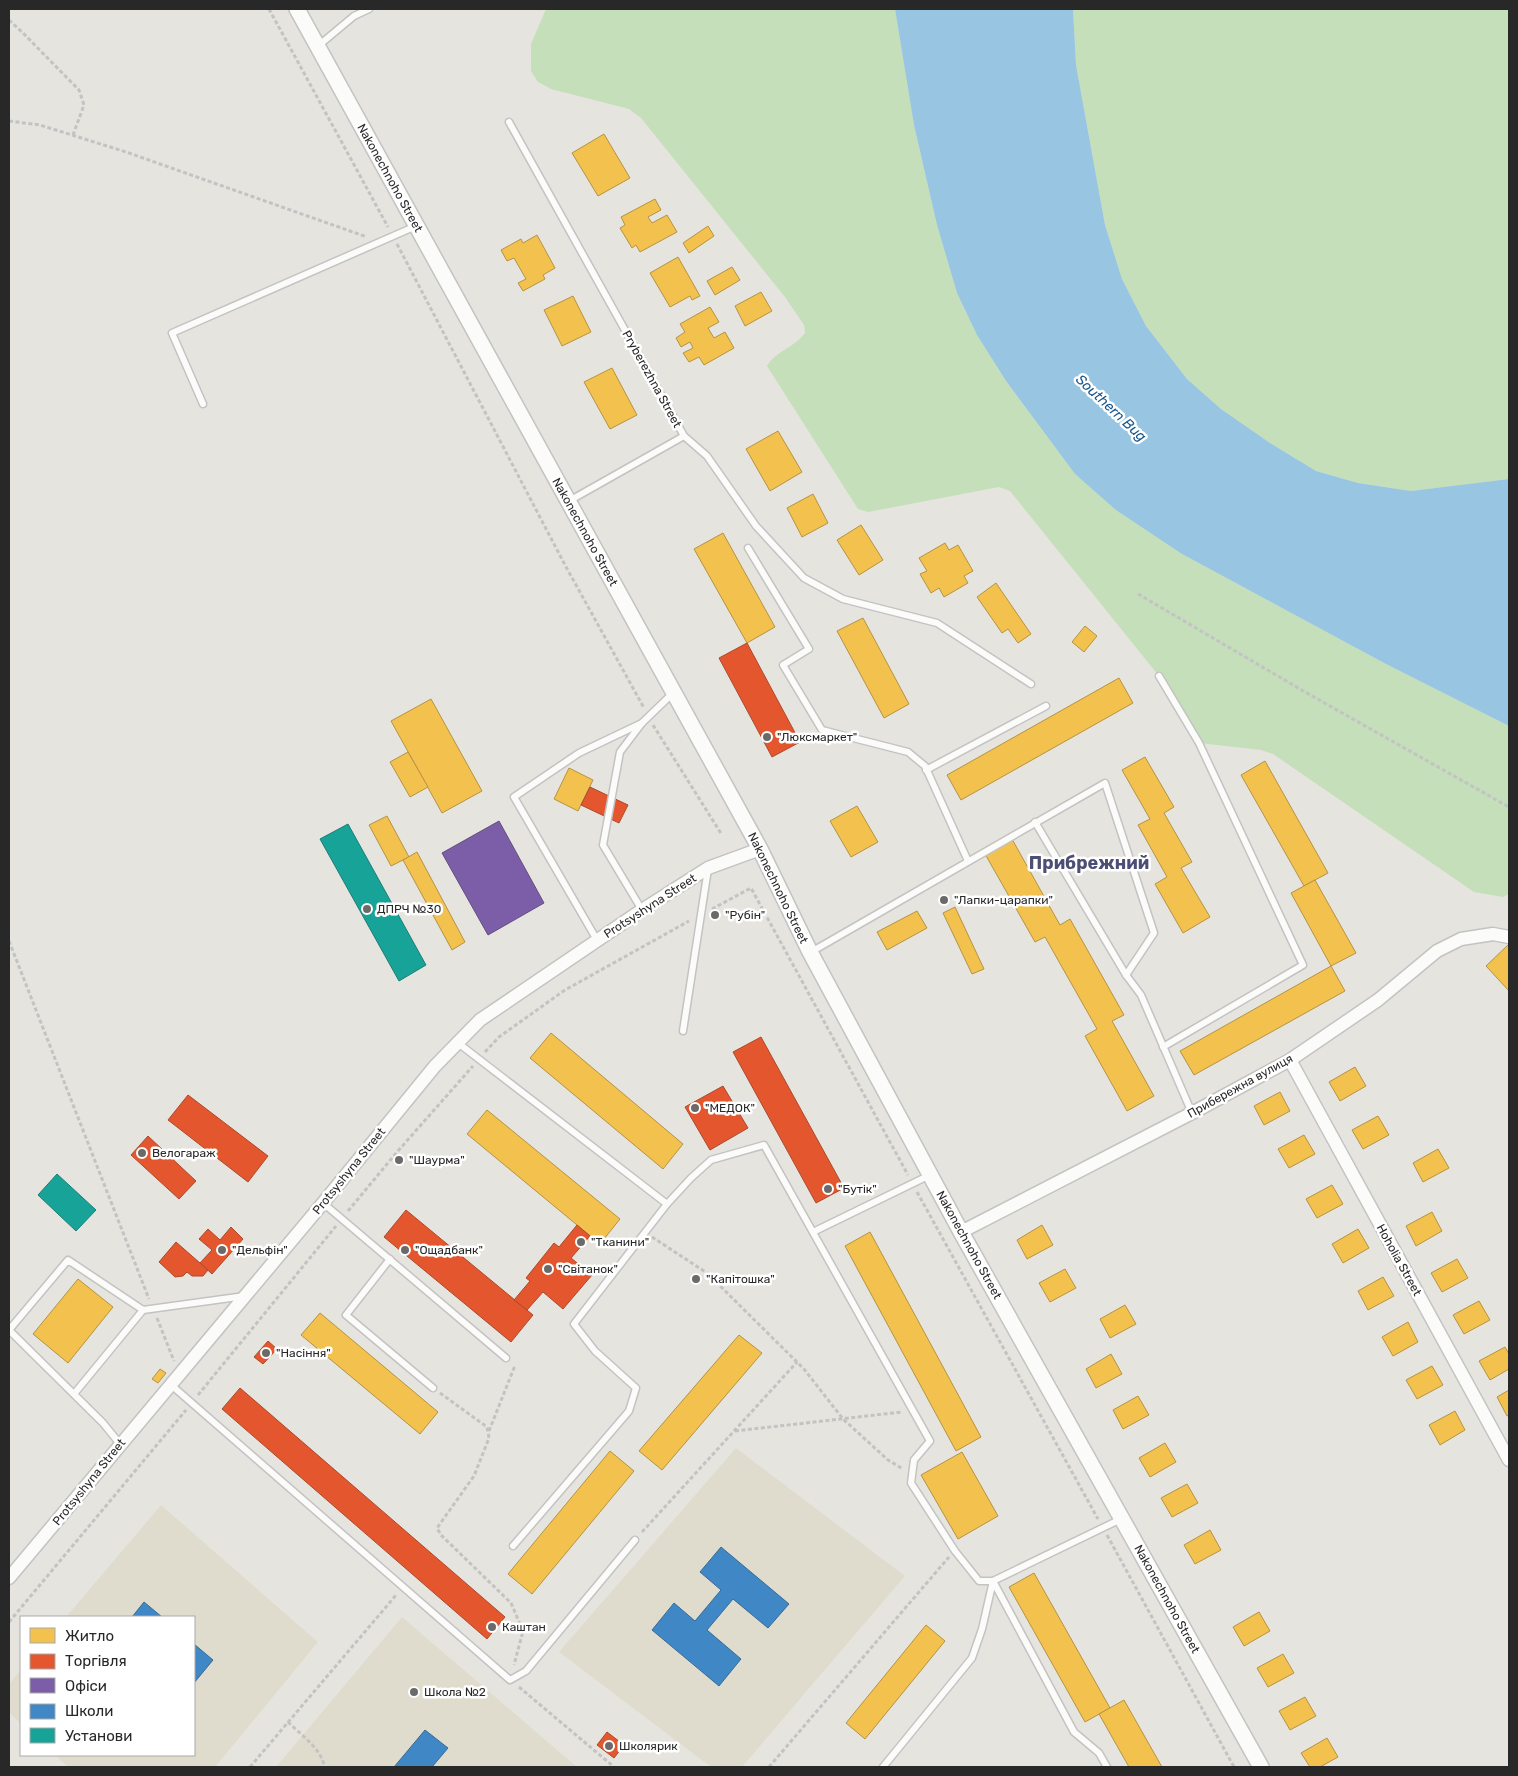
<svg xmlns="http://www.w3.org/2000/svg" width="1518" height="1776" font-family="Rubik,sans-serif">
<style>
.education{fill:#e0dccd}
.green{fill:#c4dfb9}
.water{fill:#97c5e2}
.homes{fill:#f2c14e;stroke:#b59343}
.shops{fill:#e4572e;stroke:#ac492c}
.offices{fill:#7b5ea7;stroke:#624e81}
.schools{fill:#3f88c5;stroke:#386b96}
.public{fill:#17a398;stroke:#1c7e76}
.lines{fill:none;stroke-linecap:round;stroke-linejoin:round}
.service-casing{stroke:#c4c3c3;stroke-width:9}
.minor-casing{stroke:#c4c3c3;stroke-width:15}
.tertiary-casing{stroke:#c4c3c3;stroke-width:18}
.path{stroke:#c4c3c3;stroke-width:3;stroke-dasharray:4 2.5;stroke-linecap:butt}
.service{stroke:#fbfbfa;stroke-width:6}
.minor{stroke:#fbfbfa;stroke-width:12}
.tertiary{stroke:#fbfbfa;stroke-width:15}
.poi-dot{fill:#6a6a68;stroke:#fff;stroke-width:2}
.labels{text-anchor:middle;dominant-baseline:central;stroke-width:5;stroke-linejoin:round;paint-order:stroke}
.street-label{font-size:12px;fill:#282828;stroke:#fff}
.poi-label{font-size:12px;fill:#282828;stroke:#fff;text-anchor:start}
.water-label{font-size:14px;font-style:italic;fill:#18558b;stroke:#fff}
.district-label{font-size:18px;font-weight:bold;fill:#4c4e74;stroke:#fff}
</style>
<rect width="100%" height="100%" fill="#e6e4de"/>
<g class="education">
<polygon points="736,1448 905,1576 742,1767 711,1767 559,1652"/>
<polygon points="161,1505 318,1642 215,1767 68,1767 55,1755 194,1755 194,1617 66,1617"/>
<polygon points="402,1617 577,1767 276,1767"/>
<polygon points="21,1670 21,1724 9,1712 9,1684"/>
</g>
<g class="green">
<path d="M546,9H895L914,125L937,225L957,293L977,335L1006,381L1075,474L1117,510L1182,554L1386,664L1509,726V894L1503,897L1474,892L1273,754L1261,750L1199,743L1159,676L1010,491L999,487L868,512L858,509L767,366C776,351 795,347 805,333L804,325L785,297L641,118L629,109L551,89L538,82L531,71V44Z"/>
<polygon points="1073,9 1509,9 1509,479 1411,491 1358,483 1316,471 1270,443 1221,409 1187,379 1146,326 1122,279 1105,225 1076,65"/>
</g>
<polygon class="water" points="895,9 1073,9 1076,65 1105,225 1122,279 1146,326 1187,379 1221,409 1270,443 1316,471 1358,483 1411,491 1509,479 1509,726 1386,664 1182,554 1116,510 1075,474 1006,381 977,335 957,293 937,225 914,125"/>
<g class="homes">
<polygon points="604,134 630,178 598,196 572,153"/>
<polygon points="655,199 661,210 648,217 652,223 667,215 677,232 640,252 636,245 632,248 620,228 625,225 621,217"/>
<polygon points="708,226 714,236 689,253 683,243"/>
<polygon points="537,235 555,268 543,275 545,279 523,291 518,283 526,279 514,258 507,261 501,250 521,239 523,243"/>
<polygon points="678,257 700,296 692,300 690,296 670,307 650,273"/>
<polygon points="732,267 740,280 715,295 707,281"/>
<polygon points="761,292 772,311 745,326 735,306"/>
<polygon points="573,296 591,332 562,346 544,310"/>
<polygon points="710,307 719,322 708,328 714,338 725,332 734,348 704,365 699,357 689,362 683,353 693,348 690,342 681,347 676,338 685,332 680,324"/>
<polygon points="612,368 637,415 610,429 584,382"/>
<polygon points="778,431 802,472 770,491 746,449"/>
<polygon points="813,494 828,523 802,537 787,508"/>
<polygon points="861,525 883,560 859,575 837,540"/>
<polygon points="723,533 775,627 747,643 694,549"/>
<polygon points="945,543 949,550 958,545 973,571 964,576 968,583 944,597 939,588 931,593 920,574 927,571 919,558"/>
<polygon points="996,583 1031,634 1018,643 1008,629 1002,633 977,597"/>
<polygon points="863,618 909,704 884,718 837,631"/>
<polygon points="1085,626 1097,636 1084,652 1072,642"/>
<polygon points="1119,678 1133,703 961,800 947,775"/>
<polygon points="431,699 482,791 442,813 391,721"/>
<polygon points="408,752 428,787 410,797 390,762"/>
<polygon points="1145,757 1174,807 1164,813 1192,862 1181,868 1210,917 1183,933 1155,884 1167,877 1138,825 1150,819 1122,770"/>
<polygon points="1265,761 1328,873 1304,886 1241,775"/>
<polygon points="569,768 593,780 578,811 554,799"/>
<polygon points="857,806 878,842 851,857 830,821"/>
<polygon points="387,816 409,857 391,866 369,825"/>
<polygon points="1012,839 1060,925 1070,919 1124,1015 1112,1021 1154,1096 1127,1111 1085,1036 1097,1029 1045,937 1035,942 985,854"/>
<polygon points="417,852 465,942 452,950 403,860"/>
<polygon points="1315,880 1356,953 1331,966 1291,893"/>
<polygon points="955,907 984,969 972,974 943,913"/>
<polygon points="917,911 927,928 887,950 877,932"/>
<polygon points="1509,944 1509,991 1486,966"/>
<polygon points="1331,966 1345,991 1194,1075 1180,1051"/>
<polygon points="551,1033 683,1144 663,1169 530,1058"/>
<polygon points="1355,1067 1366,1086 1340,1101 1329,1082"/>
<polygon points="1280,1092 1290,1111 1264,1125 1254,1106"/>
<polygon points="487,1110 620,1219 600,1244 467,1134"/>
<polygon points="1378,1116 1389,1135 1363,1149 1352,1130"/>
<polygon points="1304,1135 1315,1154 1289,1168 1278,1149"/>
<polygon points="1438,1149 1449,1168 1423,1182 1413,1163"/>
<polygon points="1332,1185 1343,1204 1317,1218 1306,1199"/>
<polygon points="1432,1212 1442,1231 1416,1246 1406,1226"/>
<polygon points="1042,1225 1053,1245 1027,1259 1017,1240"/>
<polygon points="1358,1229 1369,1248 1343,1263 1332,1244"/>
<polygon points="870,1232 981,1437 956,1451 845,1246"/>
<polygon points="1457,1259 1468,1278 1442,1292 1431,1273"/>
<polygon points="1065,1269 1076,1288 1050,1302 1039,1283"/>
<polygon points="1383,1277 1394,1296 1368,1310 1358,1291"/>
<polygon points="78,1279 113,1307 68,1363 33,1334"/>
<polygon points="1479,1301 1490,1320 1464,1334 1453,1315"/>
<polygon points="1125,1305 1136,1324 1110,1338 1100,1319"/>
<polygon points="320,1313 438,1412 420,1434 301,1335"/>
<polygon points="1408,1322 1418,1342 1393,1356 1382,1337"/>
<polygon points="739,1335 762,1353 662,1470 639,1451"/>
<polygon points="1505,1347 1509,1354 1509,1369 1490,1380 1479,1361"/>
<polygon points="1111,1354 1122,1374 1096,1388 1086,1369"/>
<polygon points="1432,1366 1443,1385 1417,1399 1406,1380"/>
<polygon points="160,1369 166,1373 158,1383 152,1379"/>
<polygon points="1509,1390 1509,1415 1507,1416 1497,1397"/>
<polygon points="1138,1396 1149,1415 1123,1429 1113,1410"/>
<polygon points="1455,1411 1465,1430 1440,1445 1429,1425"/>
<polygon points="1165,1443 1176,1462 1150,1477 1139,1458"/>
<polygon points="610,1451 634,1471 532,1594 508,1574"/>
<polygon points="962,1452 998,1516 958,1539 921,1475"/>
<polygon points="1187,1484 1198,1503 1172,1517 1161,1498"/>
<polygon points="1210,1530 1221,1550 1195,1564 1184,1545"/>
<polygon points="1034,1573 1110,1708 1085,1722 1009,1587"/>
<polygon points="1259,1612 1270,1631 1244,1646 1233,1627"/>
<polygon points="926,1625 945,1641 865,1739 846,1723"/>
<polygon points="1283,1654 1294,1673 1268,1687 1257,1668"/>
<polygon points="1305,1697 1316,1716 1290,1730 1279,1711"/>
<polygon points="1124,1700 1162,1767 1129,1767 1099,1714"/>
<polygon points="1327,1738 1338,1757 1320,1767 1310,1767 1301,1753"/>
</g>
<g class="shops">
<polygon points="747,643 800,742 772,757 719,658"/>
<polygon points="590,787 628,805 619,823 581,805"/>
<polygon points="761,1037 844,1188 816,1203 733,1052"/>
<polygon points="723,1086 748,1128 710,1150 685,1107"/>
<polygon points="188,1095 268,1156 248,1182 168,1120"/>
<polygon points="148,1136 196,1181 179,1199 131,1155"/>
<polygon points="406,1210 533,1315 511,1342 384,1237"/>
<polygon points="577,1225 590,1236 571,1258 592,1275 563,1309 543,1292 527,1310 514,1300 530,1281 526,1278 554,1243 559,1247"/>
<polygon points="231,1227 243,1239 212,1274 200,1263 212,1250 199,1239 208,1229 220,1240"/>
<polygon points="176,1242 208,1270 203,1276 192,1276 187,1272 183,1276 175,1277 159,1262"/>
<polygon points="268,1341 277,1349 263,1364 254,1357"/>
<polygon points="240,1388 505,1617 487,1639 222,1409"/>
<polygon points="607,1732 624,1745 614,1758 597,1745"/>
</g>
<polygon class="offices" points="499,821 544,903 488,935 442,853"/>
<g class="schools">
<polygon points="721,1547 789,1604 768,1628 733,1599 707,1630 741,1659 719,1686 652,1630 674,1603 695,1621 721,1590 700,1572"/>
<polygon points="144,1602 162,1617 132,1617"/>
<polygon points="194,1644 213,1660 194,1683"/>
<polygon points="425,1730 448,1748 432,1767 394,1767"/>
</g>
<g class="public">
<polygon points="348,824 426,965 399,981 320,839"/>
<polygon points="57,1174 96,1210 76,1231 38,1195"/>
</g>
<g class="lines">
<g class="service-casing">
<g id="service">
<polyline points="318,46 354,16 369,9"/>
<polyline points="509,122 684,436 707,456 756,526 804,578 843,599 937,623 1031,684"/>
<polyline points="203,404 172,333 416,226"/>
<polyline points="569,501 684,436"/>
<polyline points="748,548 809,649 783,665 822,730 908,752 925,766 968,861"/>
<polyline points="1159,676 1199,743 1303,965 1163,1047"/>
<polyline points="926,770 1046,706"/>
<polyline points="1035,822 1126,975"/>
<polyline points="642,910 603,845 620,752 642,723 673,693"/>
<polyline points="597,940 514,797 579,753 642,723"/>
<polyline points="811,952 1105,783 1154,933 1126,975 1141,995 1192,1113"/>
<polyline points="683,1031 708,869"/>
<polyline points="458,1043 667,1204"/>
<polyline points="323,1203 506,1358"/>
<polyline points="813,1232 930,1175"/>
<polyline points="390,1259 346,1315 433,1388"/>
<polyline points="170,1384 510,1680 526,1671 635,1540"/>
<polyline points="74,1394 143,1310"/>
<polyline points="120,1444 103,1423 9,1330 68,1260 143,1310 245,1296"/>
<polyline points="513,1546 629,1411 636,1388 595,1351 574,1324 667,1204 691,1178 711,1160 764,1145 930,1441 914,1460 911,1483 955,1551 979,1581 993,1581 1074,1732 1099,1753 1107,1767"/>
<polyline points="883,1767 972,1658 982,1629 993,1581 1121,1519"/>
</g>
</g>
<g class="minor-casing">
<g id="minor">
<polyline points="1290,1060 1509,1460"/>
<polyline points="961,1232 1192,1113 1290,1060 1378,1000 1437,951 1461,939 1493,934 1509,937"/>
<polyline points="9,1578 323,1203 435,1066 480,1020 642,910 708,868 760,849"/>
</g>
</g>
<g class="tertiary-casing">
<polyline id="tertiary" points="297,9 760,849 810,952 961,1232 1261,1767"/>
</g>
<g class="path">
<polyline points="269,9 388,227"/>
<polyline points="9,20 23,33 79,90 84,105 73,135"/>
<polyline points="9,121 40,125 126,152 367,237"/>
<polyline points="397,244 565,565 644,708"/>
<polyline points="1138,594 1305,692 1509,807"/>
<polyline points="653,725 722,835"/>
<polyline points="712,909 751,888 908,1175"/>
<polyline points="9,941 149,1299"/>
<polyline points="485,1052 499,1037 565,990 689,921"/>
<polyline points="917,1192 1098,1519"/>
<polyline points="348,1211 397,1152 473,1066"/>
<polyline points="652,1237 707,1273 804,1369 843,1419 888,1460 903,1469"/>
<polyline points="157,1318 174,1361"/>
<polyline points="440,1393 487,1427 489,1438 474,1476 437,1528 441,1535 511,1603 523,1631 514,1665"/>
<polyline points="198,1395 336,1226"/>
<polyline points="489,1431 514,1368 512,1365"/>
<polyline points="735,1431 902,1412"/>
<polyline points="642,1532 797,1362"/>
<polyline points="1107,1535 1234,1767"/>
<polyline points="9,1622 186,1410"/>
<polyline points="519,1687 614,1767"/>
<path d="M288,1722C300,1734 323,1750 324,1767"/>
<polyline points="250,1767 397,1594"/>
<polyline points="769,1767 949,1557"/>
</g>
<use href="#service" class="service"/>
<use href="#minor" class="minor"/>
<use href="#tertiary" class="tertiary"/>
</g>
<g class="poi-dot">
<circle cx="767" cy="737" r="5"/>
<circle cx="944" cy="900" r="5"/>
<circle cx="367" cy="909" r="5"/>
<circle cx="715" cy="915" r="5"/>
<circle cx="695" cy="1108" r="5"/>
<circle cx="142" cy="1153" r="5"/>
<circle cx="399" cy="1160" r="5"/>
<circle cx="828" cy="1189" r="5"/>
<circle cx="581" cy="1242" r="5"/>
<circle cx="222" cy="1250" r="5"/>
<circle cx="405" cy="1250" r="5"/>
<circle cx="548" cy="1269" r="5"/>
<circle cx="696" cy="1279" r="5"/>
<circle cx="266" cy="1353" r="5"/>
<circle cx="492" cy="1627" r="5"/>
<circle cx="414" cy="1692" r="5"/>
<circle cx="609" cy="1746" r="5"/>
</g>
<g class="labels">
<g class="street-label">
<text transform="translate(390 178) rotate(61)">Nakonechnoho Street</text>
<text transform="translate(652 379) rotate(61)">Pryberezhna Street</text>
<text transform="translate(585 532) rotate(61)">Nakonechnoho Street</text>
<text transform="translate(778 888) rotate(64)">Nakonechnoho Street</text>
<text transform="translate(650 906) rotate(-33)">Protsyshyna Street</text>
<text transform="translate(1240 1086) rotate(-29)">Прибережна вулиця</text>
<text transform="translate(349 1171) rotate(-51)">Protsyshyna Street</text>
<text transform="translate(969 1245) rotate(61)">Nakonechnoho Street</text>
<text transform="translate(1399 1260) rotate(61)">Hoholia Street</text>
<text transform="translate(89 1482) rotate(-51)">Protsyshyna Street</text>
<text transform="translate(1167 1599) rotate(61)">Nakonechnoho Street</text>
</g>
<g class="poi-label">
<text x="777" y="737">"Люксмаркет"</text>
<text x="954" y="900">"Лапки-царапки"</text>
<text x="377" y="909">ДПРЧ №30</text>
<text x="725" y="915">"Рубін"</text>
<text x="705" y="1108">"МЕДОК"</text>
<text x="152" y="1153">Велогараж</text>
<text x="409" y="1160">"Шаурма"</text>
<text x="838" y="1189">"Бутік"</text>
<text x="591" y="1242">"Тканини"</text>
<text x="232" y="1250">"Дельфін"</text>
<text x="415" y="1250">"Ощадбанк"</text>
<text x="558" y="1269">"Світанок"</text>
<text x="706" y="1279">"Капітошка"</text>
<text x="276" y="1353">"Насіння"</text>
<text x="502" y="1627">Каштан</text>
<text x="424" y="1692">Школа №2</text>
<text x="619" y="1746">Школярик</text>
</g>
<g class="water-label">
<text transform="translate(1111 408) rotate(43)">Southern Bug</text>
</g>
<g class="district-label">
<text x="1089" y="863">Прибрежний</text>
</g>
</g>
<rect width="1518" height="1776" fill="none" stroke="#282828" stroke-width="20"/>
<rect x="20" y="1616" width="175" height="140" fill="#ffffff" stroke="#a9a9a9"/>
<rect x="30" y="1628" width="25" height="15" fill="#f2c14e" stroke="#a9a9a9"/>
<text x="65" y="1641" font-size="15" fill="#282828">Житло</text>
<rect x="30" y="1654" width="25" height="15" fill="#e4572e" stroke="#a9a9a9"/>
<text x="65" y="1666" font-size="15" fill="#282828">Торгівля</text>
<rect x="30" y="1678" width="25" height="15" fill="#7b5ea7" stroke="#a9a9a9"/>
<text x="65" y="1691" font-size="15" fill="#282828">Офіси</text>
<rect x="30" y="1704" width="25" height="15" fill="#3f88c5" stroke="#a9a9a9"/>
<text x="65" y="1716" font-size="15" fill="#282828">Школи</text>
<rect x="30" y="1728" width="25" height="15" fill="#17a398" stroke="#a9a9a9"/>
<text x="65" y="1741" font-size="15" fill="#282828">Установи</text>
</svg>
